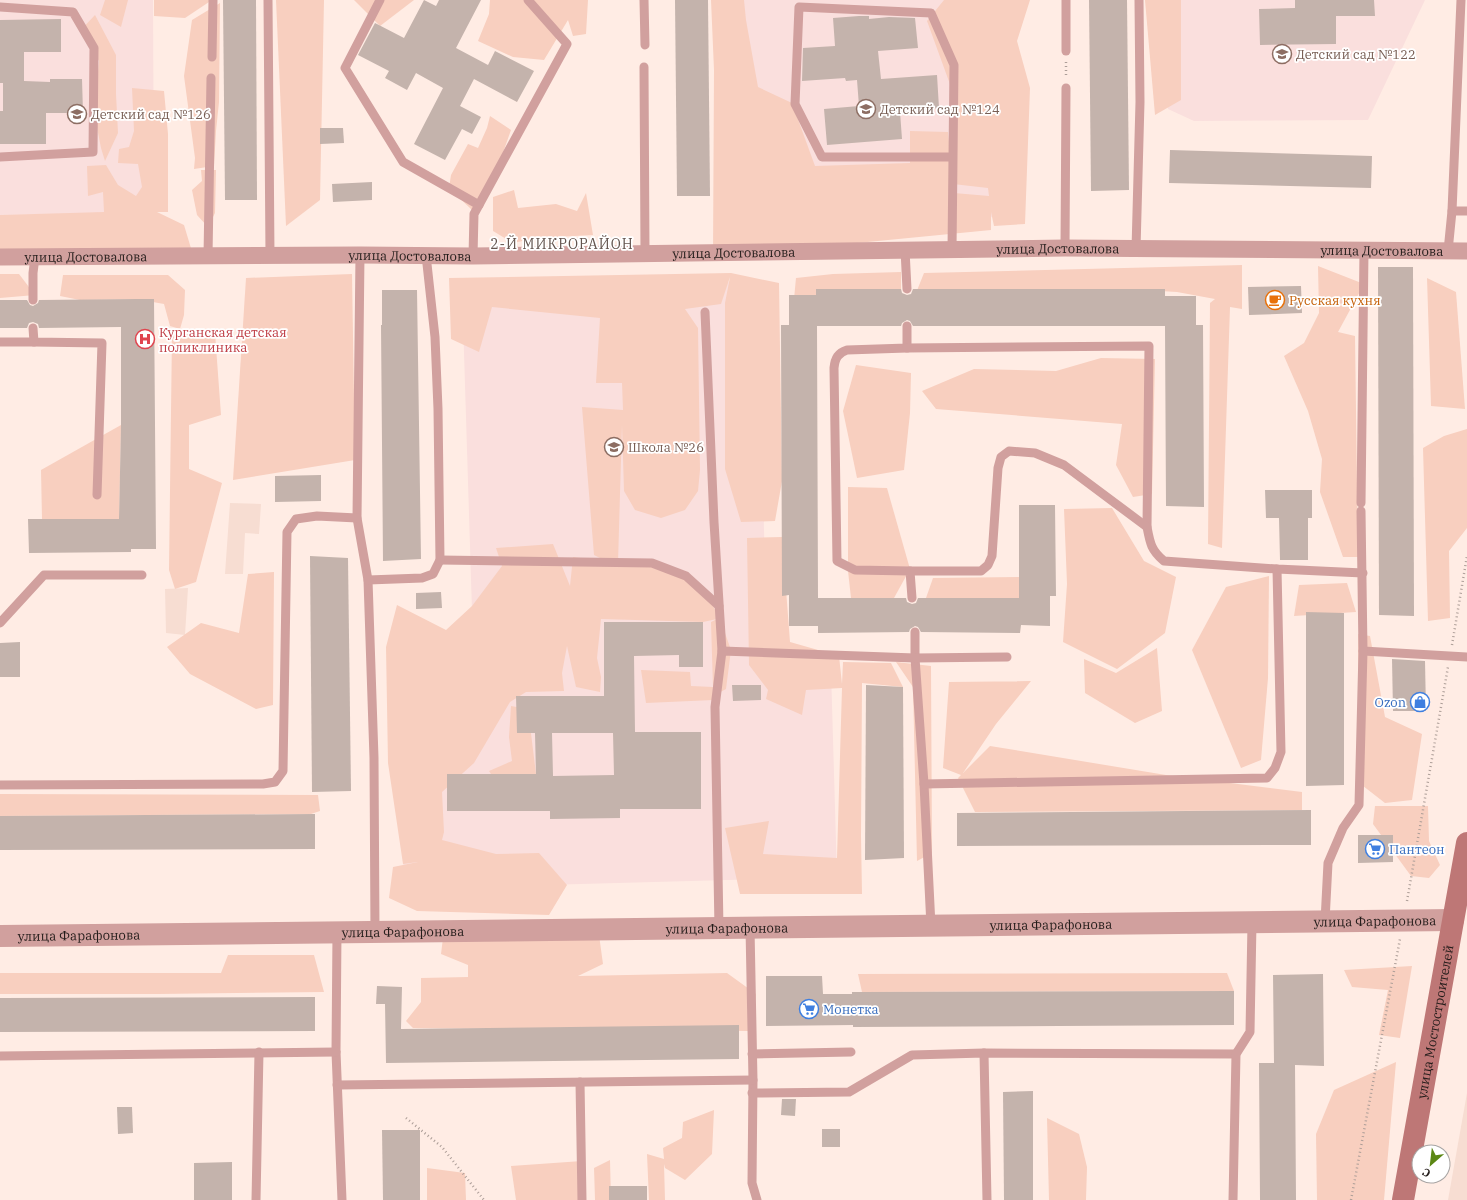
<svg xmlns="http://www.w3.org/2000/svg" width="1467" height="1200" font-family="'IBM Plex Serif',serif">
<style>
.built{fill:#f7ddd2}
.education{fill:#fadfdd}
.green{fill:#f8cfbf;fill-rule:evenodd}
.building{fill:#c4b3ac;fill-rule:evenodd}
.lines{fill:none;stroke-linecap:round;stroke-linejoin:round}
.path{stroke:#ad9e98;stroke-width:2.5;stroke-dasharray:1 3;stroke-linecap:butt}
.service{stroke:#d1a09e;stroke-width:9}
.minor{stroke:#d1a09e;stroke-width:17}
.tertiary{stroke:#d1a09e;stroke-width:22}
.secondary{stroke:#be7776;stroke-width:22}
.labels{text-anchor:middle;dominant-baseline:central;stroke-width:3.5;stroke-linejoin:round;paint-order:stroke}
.education-label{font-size:13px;fill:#785e54;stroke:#fff;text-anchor:start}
.street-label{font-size:13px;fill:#231c1a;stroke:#fff}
.food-label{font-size:13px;fill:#c56008;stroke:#fff;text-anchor:start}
.health-label{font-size:13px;fill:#be3a42;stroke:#fff;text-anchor:start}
.shop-label{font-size:13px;fill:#366cbe;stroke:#fff;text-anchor:start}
.neighbourhood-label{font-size:14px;letter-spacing:1px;fill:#63544e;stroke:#fff}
</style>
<rect width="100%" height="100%" fill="#ffece4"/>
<g class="built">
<polygon points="230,503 261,504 259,534 245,533 243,574 225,574"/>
<polygon points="188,588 185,635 166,633 165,589"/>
<polygon points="1467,1093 1467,1200 1448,1200"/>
</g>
<g class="education">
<polygon points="0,0 153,0 154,213 0,215"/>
<polygon points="725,0 1003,0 1004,217 730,219"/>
<polygon points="1161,0 1425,0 1368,120 1194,121 1168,109"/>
<polygon points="757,281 768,672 831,670 837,877 404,889 397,645 473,643 462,288"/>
</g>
<g class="green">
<polygon points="105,0 128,0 121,27 100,15"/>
<polygon points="154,0 212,0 185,18 154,16"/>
<polygon points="276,0 324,0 320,200 286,226"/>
<polygon points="354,0 414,0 380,26"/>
<polygon points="490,0 588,0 586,34 573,36 568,20 544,60 513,57 478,41 489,14"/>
<path d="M711,0H744L746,20L758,87L792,103L815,166L910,163V131L948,132L953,182L951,87L927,21L944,0H1030L1017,41L1030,88L1025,224L994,226L991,212V230L713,257L714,70ZM953,184L988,188L989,196L954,193Z"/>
<polygon points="1145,0 1181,0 1181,100 1155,115"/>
<polygon points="220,3 219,102 216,131 214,166 194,169 195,158 184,76 192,20"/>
<polygon points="95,15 116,55 116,94 118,133 105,161 101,148 94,112 99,61 80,31"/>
<polygon points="132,88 164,91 168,134 168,212 157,212 184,225 193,255 0,257 0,215 104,212 103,192 88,196 87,166 106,165 118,185 136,196 142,187 138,164 118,163 119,149 129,147 134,131"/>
<polygon points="490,116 511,130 492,184 472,210 449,188 451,175 468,144 478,148 487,128"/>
<polygon points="201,170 216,170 215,213 208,227 197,215 192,190 202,181"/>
<polygon points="514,190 518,208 556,204 577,211 586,193 593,235 537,238 513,243 493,231 493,197"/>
<polygon points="1242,265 1242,309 1230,307 1222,548 1208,544 1210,303 1215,299 1177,292 1126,289 916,293 924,273"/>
<polygon points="1318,266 1364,284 1338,332 1355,336 1358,557 1343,557 1320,492 1322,459 1308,411 1284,356 1304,343 1319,313"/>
<polygon points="901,272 901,289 794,299 796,278 833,274"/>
<polygon points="731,273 779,283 782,481 775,521 741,522 725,469 725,303 730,277 721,304 685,309 698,328 700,470 698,491 685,510 661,518 635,510 624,491 622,425 618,563 669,566 706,593 720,619 731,650 726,689 713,696 713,700 646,703 641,670 690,672 691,686 713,687 711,622 717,619 703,622 601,619 597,658 601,677 600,692 576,687 567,646 562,673 564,691 526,692 510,702 474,763 442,792 444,832 442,840 496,854 539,853 567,885 549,915 417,911 389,898 393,867 418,862 403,864 388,763 386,647 397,605 446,630 472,606 502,566 496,548 553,544 570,586 573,557 608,562 594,555 582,407 623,410 622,383 596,383 600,318 492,307 479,352 451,339 449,278"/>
<polygon points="0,274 19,274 35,295 0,298"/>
<polygon points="352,274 355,460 233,480 246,278"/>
<polygon points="63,275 168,275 185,290 184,315 180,329 170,326 164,304 136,299 80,300 60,296"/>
<polygon points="1427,278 1456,292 1465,409 1431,406"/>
<polygon points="215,333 221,415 189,425 189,469 222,483 196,582 175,589 169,570 172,334"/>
<polygon points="1101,358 1155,359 1152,494 1133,497 1116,465 1122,424 936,409 922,391 974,369 1056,371"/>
<polygon points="856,365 911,373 910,413 904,470 857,478 843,411"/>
<polygon points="121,425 119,519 42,519 41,470"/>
<polygon points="1467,429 1467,528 1449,551 1450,618 1428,621 1423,448 1444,436"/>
<polygon points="848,487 887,488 910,569 894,598 851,598 848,571"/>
<polygon points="1112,508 1144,561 1176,577 1165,633 1117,669 1063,642 1067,584 1064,509"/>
<polygon points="782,537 790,642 839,656 842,684 843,662 891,663 903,687 862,683 861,836 862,894 740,894 725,828 769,821 763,854 837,858 842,688 806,690 802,715 766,699 768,690 749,665 747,538"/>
<polygon points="274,572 273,705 256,709 190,674 167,647 201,623 239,633 248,574"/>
<polygon points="1269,576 1268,678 1261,760 1241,768 1192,650 1226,587"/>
<polygon points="1019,577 1019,598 926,598 933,578"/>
<polygon points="1347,583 1356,612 1294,616 1299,585"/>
<polygon points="1358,634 1370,636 1385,717 1422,734 1412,800 1385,803 1358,782"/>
<polygon points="1157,648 1162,711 1135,723 1085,693 1084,659 1116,673"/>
<polygon points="896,662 931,666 932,853 917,861 913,687"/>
<polygon points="1031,681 996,724 963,773 990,746 1166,775 1302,792 1302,810 975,812 958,778 961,775 943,768 949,682"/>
<polygon points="511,706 528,709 536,774 491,774 489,771 512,761 509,737"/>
<polygon points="0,794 318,795 320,811 311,814 0,816"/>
<polygon points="1375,806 1428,806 1429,841 1440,865 1429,878 1411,876 1373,824"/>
<polygon points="599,935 603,964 578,976 727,973 756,994 751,1031 413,1028 406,1021 421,1002 421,978 468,977 468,965 441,954 443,938"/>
<polygon points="228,955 314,955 324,992 159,994 0,994 0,973 221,973"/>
<polygon points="1412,966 1400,1038 1379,1035 1388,990 1352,987 1344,970"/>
<polygon points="1227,973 1234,991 862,992 858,974"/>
<polygon points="1396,1062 1384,1200 1317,1200 1316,1134 1334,1090"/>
<polygon points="714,1110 712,1154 685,1180 665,1168 664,1164 665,1200 649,1200 647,1154 664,1159 663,1148 682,1138 683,1122"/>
<polygon points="1047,1118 1079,1134 1087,1167 1086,1200 1049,1200"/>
<polygon points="610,1160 611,1200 595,1200 594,1168"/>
<polygon points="582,1161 581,1200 516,1200 511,1166"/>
<polygon points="427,1168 465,1173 466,1200 427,1200"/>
</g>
<g class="building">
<polygon points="223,0 256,0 257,200 225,200"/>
<polygon points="424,0 436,6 439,0 481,0 456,48 488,65 495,51 534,71 517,102 474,79 460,106 481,117 472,134 462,129 445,160 414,144 443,88 416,73 407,90 385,78 389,71 358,55 375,23 404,38"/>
<polygon points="675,0 708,0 710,196 677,196"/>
<polygon points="1089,0 1127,0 1129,190 1091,191"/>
<polygon points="1295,0 1374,0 1375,16 1336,16 1336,44 1260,45 1259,9 1295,8"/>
<polygon points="859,16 869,16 869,19 889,17 915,18 918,48 878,51 881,79 937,75 939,108 900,112 902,139 827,145 824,109 859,106 857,80 846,81 845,78 802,81 803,48 835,46 833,18"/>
<polygon points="61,19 61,52 24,52 24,81 50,82 50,79 82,79 83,113 46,113 46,144 0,144 0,111 3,111 3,83 0,83 0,20"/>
<polygon points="320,128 343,128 344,143 320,144"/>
<polygon points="1170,150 1372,156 1371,188 1169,183"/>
<polygon points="372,182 372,200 333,202 332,184"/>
<polygon points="1378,267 1413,267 1414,616 1379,615"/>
<polygon points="1301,286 1302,313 1249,315 1248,287"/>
<polygon points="816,289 901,289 902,293 907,295 911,294 913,289 1165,289 1165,296 1196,296 1196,325 1203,325 1204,507 1166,506 1165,326 913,326 910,321 907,320 902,323 901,326 817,326 818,598 906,598 907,602 912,604 916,603 918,598 1019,598 1019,505 1055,505 1056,596 1050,596 1050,626 1021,625 1020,633 921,632 918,627 915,626 910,629 909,632 818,633 818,626 789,626 789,595 782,596 781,325 789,325 789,295 816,295"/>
<polygon points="382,290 417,290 421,559 383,561 381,325 382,325"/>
<polygon points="136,299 154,299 156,549 131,549 131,552 29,553 28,519 119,519 121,425 121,327 39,328 38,324 33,322 29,323 27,328 0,328 0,300 27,300 30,305 33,306 38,303 39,300"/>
<polygon points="321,475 321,501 275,502 275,476"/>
<polygon points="1265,490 1312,490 1312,518 1308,518 1308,560 1280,560 1279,518 1266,518"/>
<polygon points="310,556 348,558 351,791 312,792"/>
<polygon points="441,592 442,608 416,609 416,593"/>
<polygon points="1306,612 1344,613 1344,785 1306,786"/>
<path d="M604,622H703V667H679V655L634,656L635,732H701V809H620V818L550,819V811H447V774H536L535,733H517L516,696H604ZM552,733H613L614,775L553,776Z"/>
<polygon points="20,642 20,677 0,677 0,643"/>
<polygon points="1392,659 1425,661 1426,711 1393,711"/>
<polygon points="732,685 761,685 761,700 733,701"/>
<polygon points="866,685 903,687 904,858 865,860"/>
<polygon points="1311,810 1311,845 957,846 957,813"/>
<polygon points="315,814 315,849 0,850 0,816"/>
<polygon points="1358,835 1393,835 1393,862 1358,863"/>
<polygon points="1323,974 1324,1066 1295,1065 1296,1200 1260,1200 1259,1063 1274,1063 1273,975"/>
<polygon points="766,976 822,976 823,994 852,994 852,992 862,992 1234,991 1234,1025 853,1027 853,1025 766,1026"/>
<polygon points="377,986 402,987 401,1029 739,1025 739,1059 386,1063 385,1004 376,1004"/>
<polygon points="315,997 315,1031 0,1032 0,998"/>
<polygon points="1033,1091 1033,1200 1004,1200 1003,1092"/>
<polygon points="782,1099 796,1099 795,1116 781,1115"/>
<polygon points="117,1107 132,1107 133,1133 118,1134"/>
<rect x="822" y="1129" width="18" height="18"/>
<polygon points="382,1130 420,1130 420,1200 383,1200"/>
<polygon points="232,1162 232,1200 194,1200 194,1163"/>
<rect x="609" y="1186" width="38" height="14"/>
</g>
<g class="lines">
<g class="path">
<polyline points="1066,75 1066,62"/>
<polyline points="1452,645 1467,556"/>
<polyline points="1407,901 1448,667"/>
<polyline points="406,1118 442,1147 484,1200"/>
<polyline points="1351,1200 1400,939"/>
</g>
<g class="service">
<polyline points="268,0 270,255"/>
<polyline points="380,0 345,68 403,162 479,205"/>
<polyline points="644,0 645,45"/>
<polyline points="1066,0 1066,51"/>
<polyline points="0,7 73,12 94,48 93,152 0,157"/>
<polyline points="212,57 213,0"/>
<polyline points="644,67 645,253"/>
<polyline points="1452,211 1467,211"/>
<polyline points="1065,248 1066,88"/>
<polyline points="1136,249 1140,102 1139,0"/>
<polyline points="905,250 907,289"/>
<polyline points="952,250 954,65 931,13 799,7 795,104 822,157 953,157"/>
<polyline points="1448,251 1452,211 1461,0"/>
<polyline points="360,255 357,518 368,580 374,758 375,932"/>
<polyline points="208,256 211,78"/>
<polyline points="473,256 474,214 567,44 528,0"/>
<polyline points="33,300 33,273 35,257"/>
<polyline points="705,312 714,522 722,651"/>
<path d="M907,326V348L847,350C838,353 835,358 834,368L837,561L855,570L910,571L912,598"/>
<polyline points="33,328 34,342 102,343 97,495"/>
<polyline points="0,342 34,342"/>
<path d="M907,348L1149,346L1147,527C1150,543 1151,550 1164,561L1277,569L1363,573"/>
<polyline points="1361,503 1364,251"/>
<polyline points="440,560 652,563 686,576 719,606"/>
<polyline points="910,571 981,571 988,565 992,556 998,468 1001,457 1009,451 1035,453 1064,465 1147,527"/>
<polyline points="368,580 422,578 433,574 440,560 438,409 435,337 426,255"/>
<polyline points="0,623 44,575 142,575"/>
<polyline points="915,632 915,658 924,784 931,926"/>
<polyline points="1363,651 1467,657"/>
<polyline points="924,784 1267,778 1275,768 1281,752 1277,569"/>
<polyline points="0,785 263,784 275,782 283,771 287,532 296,519 317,516 357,518"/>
<polyline points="1325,921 1328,863 1343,828 1359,805 1363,651 1361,511"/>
<polyline points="719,928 715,707 722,651 915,658 1007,657"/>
<polyline points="750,928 753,1080 752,1183 757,1200"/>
<polyline points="337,932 336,1052 342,1200"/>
<polyline points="984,1053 987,1200"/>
<polyline points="752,1054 851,1052"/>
<polyline points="0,1056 336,1052"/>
<polyline points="580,1082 582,1200"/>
<polyline points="337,1085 753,1080"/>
<polyline points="752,1093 849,1092 912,1055 984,1053 1236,1054"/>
<polyline points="256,1200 259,1052"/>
<polyline points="1233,1200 1236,1054 1250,1032 1252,923"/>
</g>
<path class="minor" id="s1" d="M0,257L360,255L473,256L1065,248L1467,251"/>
<path class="tertiary" id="s2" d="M0,936L1453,920"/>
<path class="secondary" id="s3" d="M1403,1200L1467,843"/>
</g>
<defs>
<g id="school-ring" transform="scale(1)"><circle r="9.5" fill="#fff" stroke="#8d6e63" stroke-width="1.5"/><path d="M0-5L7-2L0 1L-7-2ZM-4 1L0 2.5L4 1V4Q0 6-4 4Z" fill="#8d6e63"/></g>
<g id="cafe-ring" transform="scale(1)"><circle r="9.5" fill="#fff" stroke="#e8710a" stroke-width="1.5"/><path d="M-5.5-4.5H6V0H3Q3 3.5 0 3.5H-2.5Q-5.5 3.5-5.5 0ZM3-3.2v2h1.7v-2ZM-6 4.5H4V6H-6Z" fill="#e8710a"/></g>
<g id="hospital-ring" transform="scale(1)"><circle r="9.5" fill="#fff" stroke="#e0444e" stroke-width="1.5"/><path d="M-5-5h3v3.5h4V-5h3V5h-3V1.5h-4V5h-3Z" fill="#e0444e"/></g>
<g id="shop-ring" transform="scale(1)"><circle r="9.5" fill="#fff" stroke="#3f7fe0" stroke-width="1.5"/><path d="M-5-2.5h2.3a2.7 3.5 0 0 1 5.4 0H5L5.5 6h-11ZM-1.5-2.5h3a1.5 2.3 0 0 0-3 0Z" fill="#3f7fe0"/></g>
<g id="supermarket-ring" transform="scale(1)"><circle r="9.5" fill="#fff" stroke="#3f7fe0" stroke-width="1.5"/><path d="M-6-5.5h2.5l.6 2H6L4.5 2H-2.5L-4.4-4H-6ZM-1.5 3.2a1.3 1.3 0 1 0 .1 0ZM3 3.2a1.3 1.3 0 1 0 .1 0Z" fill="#3f7fe0"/></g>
</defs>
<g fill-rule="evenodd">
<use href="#school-ring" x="1282" y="54"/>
<use href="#school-ring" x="866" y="109"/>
<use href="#school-ring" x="77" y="114"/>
<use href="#cafe-ring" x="1275" y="300"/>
<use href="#hospital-ring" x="145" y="339"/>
<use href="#school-ring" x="614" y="447"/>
<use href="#shop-ring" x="1420" y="702"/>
<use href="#supermarket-ring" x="1375" y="849"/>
<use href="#supermarket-ring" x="809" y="1009"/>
</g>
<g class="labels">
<g class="education-label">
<text x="1296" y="54">Детский сад №122</text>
<text x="880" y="109">Детский сад №124</text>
<text x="91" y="114">Детский сад №126</text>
<text x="628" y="447">Школа №26</text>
</g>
<g class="street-label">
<text stroke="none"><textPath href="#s1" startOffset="1058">улица Достовалова</textPath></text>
<text stroke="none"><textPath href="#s1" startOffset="1382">улица Достовалова</textPath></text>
<text stroke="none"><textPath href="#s1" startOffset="734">улица Достовалова</textPath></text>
<text stroke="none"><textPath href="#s1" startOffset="410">улица Достовалова</textPath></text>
<text stroke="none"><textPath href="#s1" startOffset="86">улица Достовалова</textPath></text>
<text stroke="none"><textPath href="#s2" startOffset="1375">улица Фарафонова</textPath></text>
<text stroke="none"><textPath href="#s2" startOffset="1051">улица Фарафонова</textPath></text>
<text stroke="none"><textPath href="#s2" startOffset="727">улица Фарафонова</textPath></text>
<text stroke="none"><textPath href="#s2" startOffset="403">улица Фарафонова</textPath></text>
<text stroke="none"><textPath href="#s2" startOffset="79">улица Фарафонова</textPath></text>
<text stroke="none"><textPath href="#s3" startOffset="181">улица Мостостроителей</textPath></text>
</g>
<g class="food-label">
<text x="1289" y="300">Русская кухня</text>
</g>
<g class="health-label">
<text x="159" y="332">Курганская детская<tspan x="159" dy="15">поликлиника</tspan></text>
</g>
<g class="shop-label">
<text x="1406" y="702" text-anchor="end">Ozon</text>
<text x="1389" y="849">Пантеон</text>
<text x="823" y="1009">Монетка</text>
</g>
<g class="neighbourhood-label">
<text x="562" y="244">2-Й МИКРОРАЙОН</text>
</g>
</g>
<g transform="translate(1431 1164) rotate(208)"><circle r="19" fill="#ffffff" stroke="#a7a4a3"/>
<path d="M0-3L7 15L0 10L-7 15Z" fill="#5b8714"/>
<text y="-6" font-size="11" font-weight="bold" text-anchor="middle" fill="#231c1a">С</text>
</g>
</svg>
